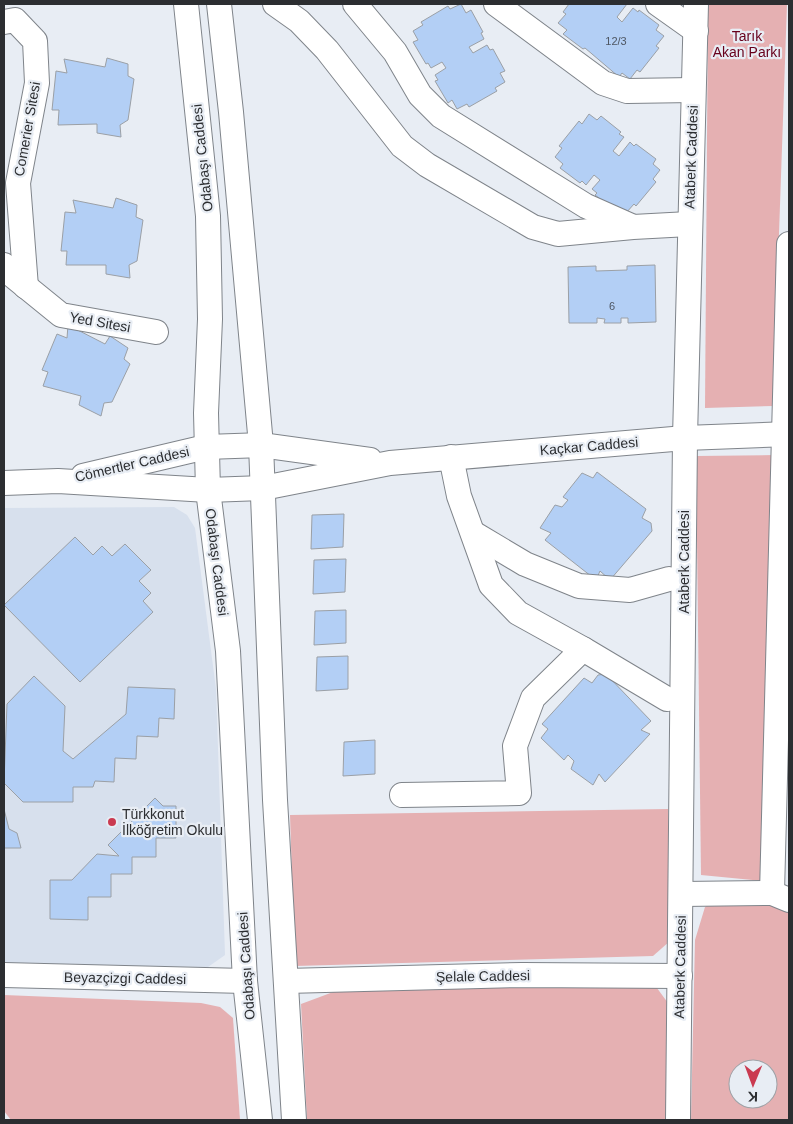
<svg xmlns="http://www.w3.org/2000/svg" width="793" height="1124" font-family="Helvetica,sans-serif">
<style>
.built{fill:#d7e0ed}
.green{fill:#e5b0b2;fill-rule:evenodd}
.building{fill:#b3cff5;stroke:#9ba0a6}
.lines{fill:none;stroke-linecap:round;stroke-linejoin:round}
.street-casing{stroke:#7f848a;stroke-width:26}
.street{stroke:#fff;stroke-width:24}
.poi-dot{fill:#ca3a50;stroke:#e8edf4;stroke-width:2}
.labels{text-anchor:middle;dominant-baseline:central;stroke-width:4.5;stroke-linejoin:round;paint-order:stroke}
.number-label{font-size:11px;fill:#4e5662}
.park-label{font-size:14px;fill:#67001b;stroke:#e8edf4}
.street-label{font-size:14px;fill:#2c2e31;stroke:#e8edf4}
.poi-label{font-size:14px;fill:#2c2e31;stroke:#e8edf4;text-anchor:start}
</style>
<rect width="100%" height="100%" fill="#e8edf4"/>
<polygon class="built" points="174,507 187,515 195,528 216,689 225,955 208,967 4,964 4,508"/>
<g class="green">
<polygon points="708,4 787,4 773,406 705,408"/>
<polygon points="774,455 763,881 701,875 696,456"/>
<polygon points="668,809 670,941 653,956 295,966 290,815"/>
<path d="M716,899L775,904L789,909V1120H691L695,940L705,907ZM738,1069H768V1099H738Z"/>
<polygon points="654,984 668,1003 667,1120 307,1120 301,1004 352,985"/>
<polygon points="4,995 201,1003 220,1007 233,1018 240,1120 11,1120 4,1111"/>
</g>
<g class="building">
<polygon points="461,4 466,13 471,10 483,32 481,33 484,39 469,47 473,53 487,45 490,50 493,49 505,71 500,73 505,82 495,88 497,91 469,107 467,104 457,109 452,100 448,103 435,81 438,80 435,75 446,68 442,62 431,68 428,63 426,64 413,42 418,40 413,31 423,25 421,22 448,6 450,9"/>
<polygon points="569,4 627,4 617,17 622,22 633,8 638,12 639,10 659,25 656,30 664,36 656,46 659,48 640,72 637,70 630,79 622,73 619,77 585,48 583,49 563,34 567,30 558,23 566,14 563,12"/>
<polygon points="107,58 128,64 128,76 134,79 128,120 120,125 121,137 97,133 97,124 58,125 59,110 52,110 56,71 67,73 64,59 105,67"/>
<polygon points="589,114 597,120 601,116 621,132 619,134 624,137 613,151 619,156 630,142 634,146 636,144 656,159 653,164 660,170 653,179 656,182 636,206 634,204 626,213 618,207 615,211 595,195 597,193 592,189 600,180 594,175 586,185 582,181 580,183 560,168 563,164 555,157 562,148 559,146 579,121 582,124"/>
<polygon points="116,198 137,205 136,217 143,220 137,261 129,265 130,278 106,274 106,265 66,265 67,251 61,251 65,212 76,213 73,200 113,208"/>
<polygon points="655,265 656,322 628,323 628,318 621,318 621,323 604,323 605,319 597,318 597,323 569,323 568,267 596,266 596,271 627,270 627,266"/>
<polygon points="68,325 105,344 110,336 128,348 124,359 130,364 112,402 104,403 101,416 79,405 81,396 43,386 48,372 42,370 57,334 67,338"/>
<polygon points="597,472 646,509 642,518 651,523 652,531 610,580 600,571 596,580 545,540 551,533 540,528 555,505 562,507 568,500 563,497 582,473 593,478"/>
<polygon points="344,514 343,547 311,549 312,515"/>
<polygon points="75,537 93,555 102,546 112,556 125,544 151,570 139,581 151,593 143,601 153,612 80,682 4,605"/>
<polygon points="346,559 345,592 313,594 314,560"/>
<polygon points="346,610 346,643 314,645 315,611"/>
<polygon points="348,656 348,689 316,691 317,657"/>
<polygon points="606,674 651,721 641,730 650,734 605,782 599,774 593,785 571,769 574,761 568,755 564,760 541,738 548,729 542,724 584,678 592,683 598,675"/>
<polygon points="34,676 65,706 63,751 73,759 126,714 128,687 175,689 174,719 159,718 158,737 137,736 136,759 115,758 114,782 95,781 93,787 73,787 73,802 23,802 4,783 7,704"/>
<polygon points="375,740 375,774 343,776 344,742"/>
<polygon points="155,798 163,806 176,806 176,838 156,838 156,857 132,857 132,874 111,874 111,897 88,897 88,920 50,919 50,880 72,880 97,854 119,856 108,845"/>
<polygon points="4,809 9,829 17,833 21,848 4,848"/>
</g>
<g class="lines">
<g class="street-casing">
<g id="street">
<polyline points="186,4 208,216 210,319 206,413 208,490 228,651 245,981 260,1120"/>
<polyline points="219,4 231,112 261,445 275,800 294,1120"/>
<polyline points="275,4 299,21 327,50 402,146 427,165 533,227 558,234 633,227 689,224"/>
<polyline points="355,4 395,52 420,95 441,116 586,206 631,226"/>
<polyline points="496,4 603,83 627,91 693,90"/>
<polyline points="658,4 696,31"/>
<polyline points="4,22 15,20 35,41 37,83 18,183 26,287"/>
<polyline points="4,265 13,276 61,315 156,332"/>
<polyline points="83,476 206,447 261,445 370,460"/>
<polyline points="4,483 58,481 208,490 263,488 390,463 685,438 789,434"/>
<polyline points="473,533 525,564 579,586 630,590 669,579"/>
<polyline points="583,649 667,699"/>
<polyline points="402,795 519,793 515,746 533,698 583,649 518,613 491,585 459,496 451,457"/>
<polyline points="772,893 789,244"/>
<polyline points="682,894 772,893 789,900"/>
<polyline points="4,975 245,981"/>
<polyline points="286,981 522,975 680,976"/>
<polyline points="678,1120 685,438 696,4"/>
</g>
</g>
<use href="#street" class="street"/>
</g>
<circle class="poi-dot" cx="112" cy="822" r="5"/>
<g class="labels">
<g class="number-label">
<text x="616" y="41">12/3</text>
<text x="612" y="306">6</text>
</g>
<g class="park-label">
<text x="747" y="36">Tarık<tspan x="747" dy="16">Akan Parkı</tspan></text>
</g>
<g class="street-label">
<text transform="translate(27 129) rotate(-80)">Comerier Sitesi</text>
<text transform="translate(691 157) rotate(-88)">Ataberk Caddesi</text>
<text transform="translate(202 158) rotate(-96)">Odabaşı Caddesi</text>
<text transform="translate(100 322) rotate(10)">Yed Sitesi</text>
<text transform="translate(589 446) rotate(-5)">Kaçkar Caddesi</text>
<text transform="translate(132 464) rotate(-13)">Cömertler Caddesi</text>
<text transform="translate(217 562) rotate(83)">Odabaşı Caddesi</text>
<text transform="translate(684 562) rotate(-90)">Ataberk Caddesi</text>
<text transform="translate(246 966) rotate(-94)">Odabaşı Caddesi</text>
<text transform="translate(680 967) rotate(-89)">Ataberk Caddesi</text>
<text transform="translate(483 976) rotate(-1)">Şelale Caddesi</text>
<text transform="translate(125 978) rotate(1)">Beyazçizgi Caddesi</text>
</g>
<g class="poi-label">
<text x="122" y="814">Türkkonut<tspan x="122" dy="16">İlköğretim Okulu</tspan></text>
</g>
</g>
<rect width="793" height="1124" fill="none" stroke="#2c2e31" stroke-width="10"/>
<g transform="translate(753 1084) rotate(181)"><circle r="24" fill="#e8edf4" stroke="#9da1a6"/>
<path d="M0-4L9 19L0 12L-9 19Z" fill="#ca3a50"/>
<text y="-8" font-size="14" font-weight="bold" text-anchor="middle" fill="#2c2e31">K</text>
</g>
</svg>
